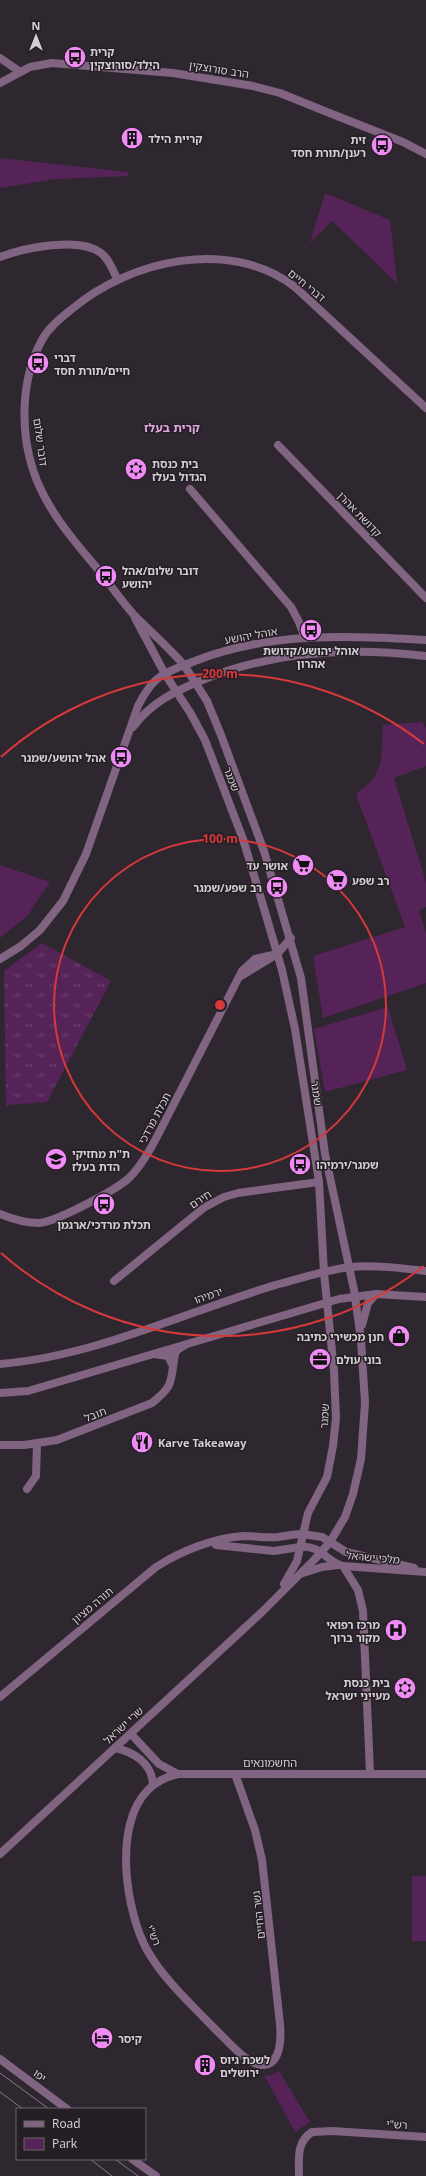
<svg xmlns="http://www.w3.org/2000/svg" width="426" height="2176" font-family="Georgia,'Noto Sans Hebrew',serif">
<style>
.grass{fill:url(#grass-tufts)}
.park{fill:#552358}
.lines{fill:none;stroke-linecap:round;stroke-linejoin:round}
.minor{stroke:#806481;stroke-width:8}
.tertiary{stroke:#806481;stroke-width:8}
.tram{stroke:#837c83;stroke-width:1}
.ring{fill:none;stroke:#d63939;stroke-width:2}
.labels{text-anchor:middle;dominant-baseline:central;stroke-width:3;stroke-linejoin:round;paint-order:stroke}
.poi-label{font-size:11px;font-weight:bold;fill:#d4cfd4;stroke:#251e25;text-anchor:start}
.street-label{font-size:11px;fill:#d4cfd4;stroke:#251e25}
.neighbourhood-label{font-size:12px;font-weight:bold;fill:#dfa8e1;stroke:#251e25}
.centre{fill:#d63939;stroke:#251e25;stroke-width:2}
.ring-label{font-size:12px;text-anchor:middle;font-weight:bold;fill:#d63939;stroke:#251e25;stroke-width:3;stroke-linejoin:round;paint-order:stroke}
</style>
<defs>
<pattern id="grass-tufts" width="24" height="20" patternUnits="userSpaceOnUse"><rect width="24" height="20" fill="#552358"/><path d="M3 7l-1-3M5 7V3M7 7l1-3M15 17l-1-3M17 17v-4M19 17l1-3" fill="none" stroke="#6d426f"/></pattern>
</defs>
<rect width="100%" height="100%" fill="#2f272f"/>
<polygon class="grass" points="42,943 111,981 47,1102 6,1105 4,971"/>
<g class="park">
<polygon points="0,158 128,172 128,176 56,179 0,188"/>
<polygon points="325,193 390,220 397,283 332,221 310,243"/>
<polygon points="422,722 426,728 426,766 394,778 426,883 426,907 419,910 426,934 426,983 323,1018 313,956 405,927 356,794 374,779 381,761 383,725"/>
<polygon points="0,865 50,882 28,915 0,938"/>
<polygon points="388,1007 407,1070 325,1092 314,1029"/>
<rect x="412" y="1876" width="14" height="65"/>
<polygon points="279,2071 310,2122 295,2132 264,2075 269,2076"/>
</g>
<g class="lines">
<g class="minor">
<polyline points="0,58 19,71"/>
<path d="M0,257C24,248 79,236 101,253C109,259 113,270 117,279"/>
<polyline points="278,445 426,598"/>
<polyline points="190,489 291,607 299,622 305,638"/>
<polyline points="135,618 165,674"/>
<path d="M184,665C168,647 151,632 134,615C122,602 112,587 101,573C75,542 46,510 33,470C20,430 21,378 42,340C49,327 61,318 72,309C130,260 230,237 295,287L426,408"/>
<polyline points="241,976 277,954 291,938"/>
<path d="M0,1214C12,1219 26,1223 39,1223C56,1222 116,1190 129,1178C143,1164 152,1146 161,1129L242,971L255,959L277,954"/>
<polyline points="114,1281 190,1219 205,1207 224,1197 238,1193 319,1182"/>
<polyline points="154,1354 168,1356 173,1366"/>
<path d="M0,1445H24L57,1440L152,1403C175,1385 170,1381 175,1354L177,1350L185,1345"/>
<polyline points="27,1489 36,1476 37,1444"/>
<polyline points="216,1545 274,1551 300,1547"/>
<polyline points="343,1566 358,1590 363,1611 370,1773"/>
<path d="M0,1697L156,1567C181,1551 213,1538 243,1536C255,1536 266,1538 278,1537C286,1536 294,1534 302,1534"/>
<polyline points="131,1734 159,1764 178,1774 426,1774"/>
<path d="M115,1748C134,1752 152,1763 153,1785"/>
<path d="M178,1774C166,1777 155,1782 147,1791C113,1826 126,1912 147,1950C164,1980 191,2004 214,2028C225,2038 246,2064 261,2065C282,2066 281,2037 280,2024L262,1860L255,1830L235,1774"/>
</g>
<g class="tertiary">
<polyline points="0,83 30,67 52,63 173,73 253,86 280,93 332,114 403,142 426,154"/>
<polyline points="165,674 191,714 205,740 243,839 265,912 282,970 295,1029 319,1182 324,1273 334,1371 336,1418 333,1446 327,1477 308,1513 297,1561 284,1584"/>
<path d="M133,727C151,703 173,692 200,681C271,651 350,647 426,656"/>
<path d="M0,959L21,946L40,930L63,901L86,854L138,706C143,696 148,687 157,679C168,670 182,666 195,661C268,632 349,635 426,640"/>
<polyline points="362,1325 368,1303 376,1294"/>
<path d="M0,1364C97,1356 187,1311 279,1284C302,1278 326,1270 350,1267C375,1265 401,1268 426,1271"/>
<polyline points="0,1393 28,1391 339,1299 376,1294 426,1297"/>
<polyline points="302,1534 322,1537 346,1552 414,1568"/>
<path d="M300,1547C322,1545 325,1561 343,1566L426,1572"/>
<polyline points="303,1573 322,1567 338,1565"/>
<polyline points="0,1854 262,1612 314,1560 330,1542 345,1517 353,1494 361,1459 365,1403 361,1339 354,1290 325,1154 301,978 264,851 221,735 207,701 184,665"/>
<polyline points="0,2059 67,2109"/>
<polyline points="132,2159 156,2176"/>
<path d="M299,2176C299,2159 296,2142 312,2132L332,2131L426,2137"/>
</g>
<g class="tram">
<polyline points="0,2073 49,2109"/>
<polyline points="0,2092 23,2109"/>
<polyline points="90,2159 112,2176"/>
<polyline points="115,2159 138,2176"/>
</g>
</g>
<g class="ring">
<circle cx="220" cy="1005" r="166"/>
<path d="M424 1266A331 331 0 0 1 1 1253M1 757A331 331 0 0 1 424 744"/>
</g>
<defs>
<g id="bus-disc" transform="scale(1.15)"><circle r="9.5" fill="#f08bf5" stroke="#251e25"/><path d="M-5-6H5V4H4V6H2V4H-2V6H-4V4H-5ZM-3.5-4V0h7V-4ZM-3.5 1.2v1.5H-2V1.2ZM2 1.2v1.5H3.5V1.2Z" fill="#111"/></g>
<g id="building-disc" transform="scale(1.15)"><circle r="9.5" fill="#f08bf5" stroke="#251e25"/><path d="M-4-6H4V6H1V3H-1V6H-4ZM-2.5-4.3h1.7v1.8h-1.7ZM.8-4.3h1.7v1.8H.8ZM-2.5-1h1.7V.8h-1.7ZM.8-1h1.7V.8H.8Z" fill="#111"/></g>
<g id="synagogue-disc" transform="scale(1.15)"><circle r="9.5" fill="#f08bf5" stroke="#251e25"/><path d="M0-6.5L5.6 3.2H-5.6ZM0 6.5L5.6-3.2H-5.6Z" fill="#111"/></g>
<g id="supermarket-disc" transform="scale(1.15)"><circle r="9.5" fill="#f08bf5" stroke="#251e25"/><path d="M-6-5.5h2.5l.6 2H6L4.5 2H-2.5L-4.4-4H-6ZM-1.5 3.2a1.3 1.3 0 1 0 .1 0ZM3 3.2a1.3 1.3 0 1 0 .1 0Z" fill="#111"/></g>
<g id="school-disc" transform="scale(1.15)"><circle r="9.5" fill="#f08bf5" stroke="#251e25"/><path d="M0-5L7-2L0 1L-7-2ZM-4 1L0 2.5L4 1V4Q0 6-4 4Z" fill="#111"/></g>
<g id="shop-disc" transform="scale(1.15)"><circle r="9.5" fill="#f08bf5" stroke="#251e25"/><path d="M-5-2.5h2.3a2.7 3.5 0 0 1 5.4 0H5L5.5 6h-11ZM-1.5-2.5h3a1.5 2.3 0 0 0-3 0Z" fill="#111"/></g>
<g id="office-disc" transform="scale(1.15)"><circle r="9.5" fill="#f08bf5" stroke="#251e25"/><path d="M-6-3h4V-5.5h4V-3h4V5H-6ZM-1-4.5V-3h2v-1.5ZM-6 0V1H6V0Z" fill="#111"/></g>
<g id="restaurant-disc" transform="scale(1.15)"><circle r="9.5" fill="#f08bf5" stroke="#251e25"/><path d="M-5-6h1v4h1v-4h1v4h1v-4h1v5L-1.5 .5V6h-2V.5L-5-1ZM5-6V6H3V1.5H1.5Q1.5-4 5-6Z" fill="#111"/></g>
<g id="hospital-disc" transform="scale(1.15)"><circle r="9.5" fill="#f08bf5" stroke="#251e25"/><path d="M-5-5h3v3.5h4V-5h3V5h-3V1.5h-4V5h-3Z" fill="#111"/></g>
<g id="hotel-disc" transform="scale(1.15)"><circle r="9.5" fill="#f08bf5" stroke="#251e25"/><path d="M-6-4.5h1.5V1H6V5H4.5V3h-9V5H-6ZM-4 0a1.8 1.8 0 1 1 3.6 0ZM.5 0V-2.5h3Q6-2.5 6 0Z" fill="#111"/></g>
</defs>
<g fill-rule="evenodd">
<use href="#bus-disc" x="75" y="57"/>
<use href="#building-disc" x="132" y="138"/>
<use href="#bus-disc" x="382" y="145"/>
<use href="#bus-disc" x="38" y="363"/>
<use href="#synagogue-disc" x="136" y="469"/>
<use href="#bus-disc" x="106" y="576"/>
<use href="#bus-disc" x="311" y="630"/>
<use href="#bus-disc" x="121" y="757"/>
<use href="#supermarket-disc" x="303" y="865"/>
<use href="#supermarket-disc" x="337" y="880"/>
<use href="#bus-disc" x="277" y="887"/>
<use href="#school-disc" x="56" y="1159"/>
<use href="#bus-disc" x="300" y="1164"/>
<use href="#bus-disc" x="104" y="1204"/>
<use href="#shop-disc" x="399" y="1336"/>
<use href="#office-disc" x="320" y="1359"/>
<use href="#restaurant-disc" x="142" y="1442"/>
<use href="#hospital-disc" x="396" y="1630"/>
<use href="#synagogue-disc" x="405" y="1688"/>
<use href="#hotel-disc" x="102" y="2038"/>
<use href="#building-disc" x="205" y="2065"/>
</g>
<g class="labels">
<g class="poi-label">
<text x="90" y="51">קרית<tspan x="90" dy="13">הילד/סורוצקין</tspan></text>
<text x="148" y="138">קריית הילד</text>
<text x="366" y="139" text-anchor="end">זית<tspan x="366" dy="13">רענן/תורת חסד</tspan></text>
<text x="54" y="357">דברי<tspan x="54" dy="13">חיים/תורת חסד</tspan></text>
<text x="152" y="463">בית כנסת<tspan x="152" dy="13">הגדול בעלז</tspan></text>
<text x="122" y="570">דובר שלום/אהל<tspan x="122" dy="13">יהושע</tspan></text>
<text x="311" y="650" text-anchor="middle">אוהל יהושע/קדושת<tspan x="311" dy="13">אהרון</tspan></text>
<text x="106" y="757" text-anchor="end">אהל יהושע/שמגר</text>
<text x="288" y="865" text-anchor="end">אושר עד</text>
<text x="352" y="880">רב שפע</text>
<text x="262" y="887" text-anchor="end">רב שפע/שמגר</text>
<text x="72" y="1153">ת"ת מחזיקי<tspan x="72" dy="13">הדת בעלז</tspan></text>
<text x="316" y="1164">שמגר/ירמיהו</text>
<text x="104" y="1224" text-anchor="middle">תכלת מרדכי/ארגמן</text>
<text x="384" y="1336" text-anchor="end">חנן מכשירי כתיבה</text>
<text x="336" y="1359">בוני עולם</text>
<text x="158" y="1442">Karve Takeaway</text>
<text x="380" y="1624" text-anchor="end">מרכז רפואי<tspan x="380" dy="13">מקור ברוך</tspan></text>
<text x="390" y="1682" text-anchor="end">בית כנסת<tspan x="390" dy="13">מעייני ישראל</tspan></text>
<text x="118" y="2038">קיסר</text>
<text x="220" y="2059">לשכת גיוס<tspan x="220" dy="13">ירושלים</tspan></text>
</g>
<g class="street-label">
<text transform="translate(219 69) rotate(9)">הרב סורוצקין</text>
<text transform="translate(307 285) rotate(39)">דברי חיים</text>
<text transform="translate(41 442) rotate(82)">דובר שלום</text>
<text transform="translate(360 514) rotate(46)">קדושת אהרן</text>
<text transform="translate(251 635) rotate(-10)">אוהל יהושע</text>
<text transform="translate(232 779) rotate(69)">שמגר</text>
<text transform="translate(317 1093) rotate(82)">שמגר</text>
<text transform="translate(154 1118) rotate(-62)">תכלת מרדכי</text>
<text transform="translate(200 1199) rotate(-33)">חירם</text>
<text transform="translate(208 1295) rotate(-19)">ירמיהו</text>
<text transform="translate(95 1414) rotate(-21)">תובל</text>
<text transform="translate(324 1416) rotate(-87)">שמגר</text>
<text transform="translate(373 1557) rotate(5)">מלכי ישראל</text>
<text transform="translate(92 1605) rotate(-40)">תורה מציון</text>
<text transform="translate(123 1725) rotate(-43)">שרי ישראל</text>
<text x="270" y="1762">החשמונאים</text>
<text transform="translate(258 1915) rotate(-96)">גשר החיים</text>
<text transform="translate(154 1935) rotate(67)">רש"י</text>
<text transform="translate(40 2075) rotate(37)">יפו</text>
<text transform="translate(397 2124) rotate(4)">רש"י</text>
</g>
<g class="neighbourhood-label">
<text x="172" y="427">קרית בעלז</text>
</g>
</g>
<circle cx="220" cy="1005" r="6" class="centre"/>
<g class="ring-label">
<text x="220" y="678">200 m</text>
<text x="220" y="843">100 m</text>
</g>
<rect x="16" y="2108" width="130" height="52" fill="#251e25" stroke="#6b656b"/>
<rect x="24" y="2121" width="20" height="6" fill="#806481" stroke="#6b656b"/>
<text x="52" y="2128" font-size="12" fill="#d4cfd4">Road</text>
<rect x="24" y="2138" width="20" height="12" fill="#552358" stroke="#6b656b"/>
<text x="52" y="2148" font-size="12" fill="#d4cfd4">Park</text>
<g transform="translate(36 36)" stroke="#251e25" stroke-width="3" paint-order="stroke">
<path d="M0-3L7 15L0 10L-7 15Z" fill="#d4cfd4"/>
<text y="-6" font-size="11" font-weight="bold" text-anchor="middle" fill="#d4cfd4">N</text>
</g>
</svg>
